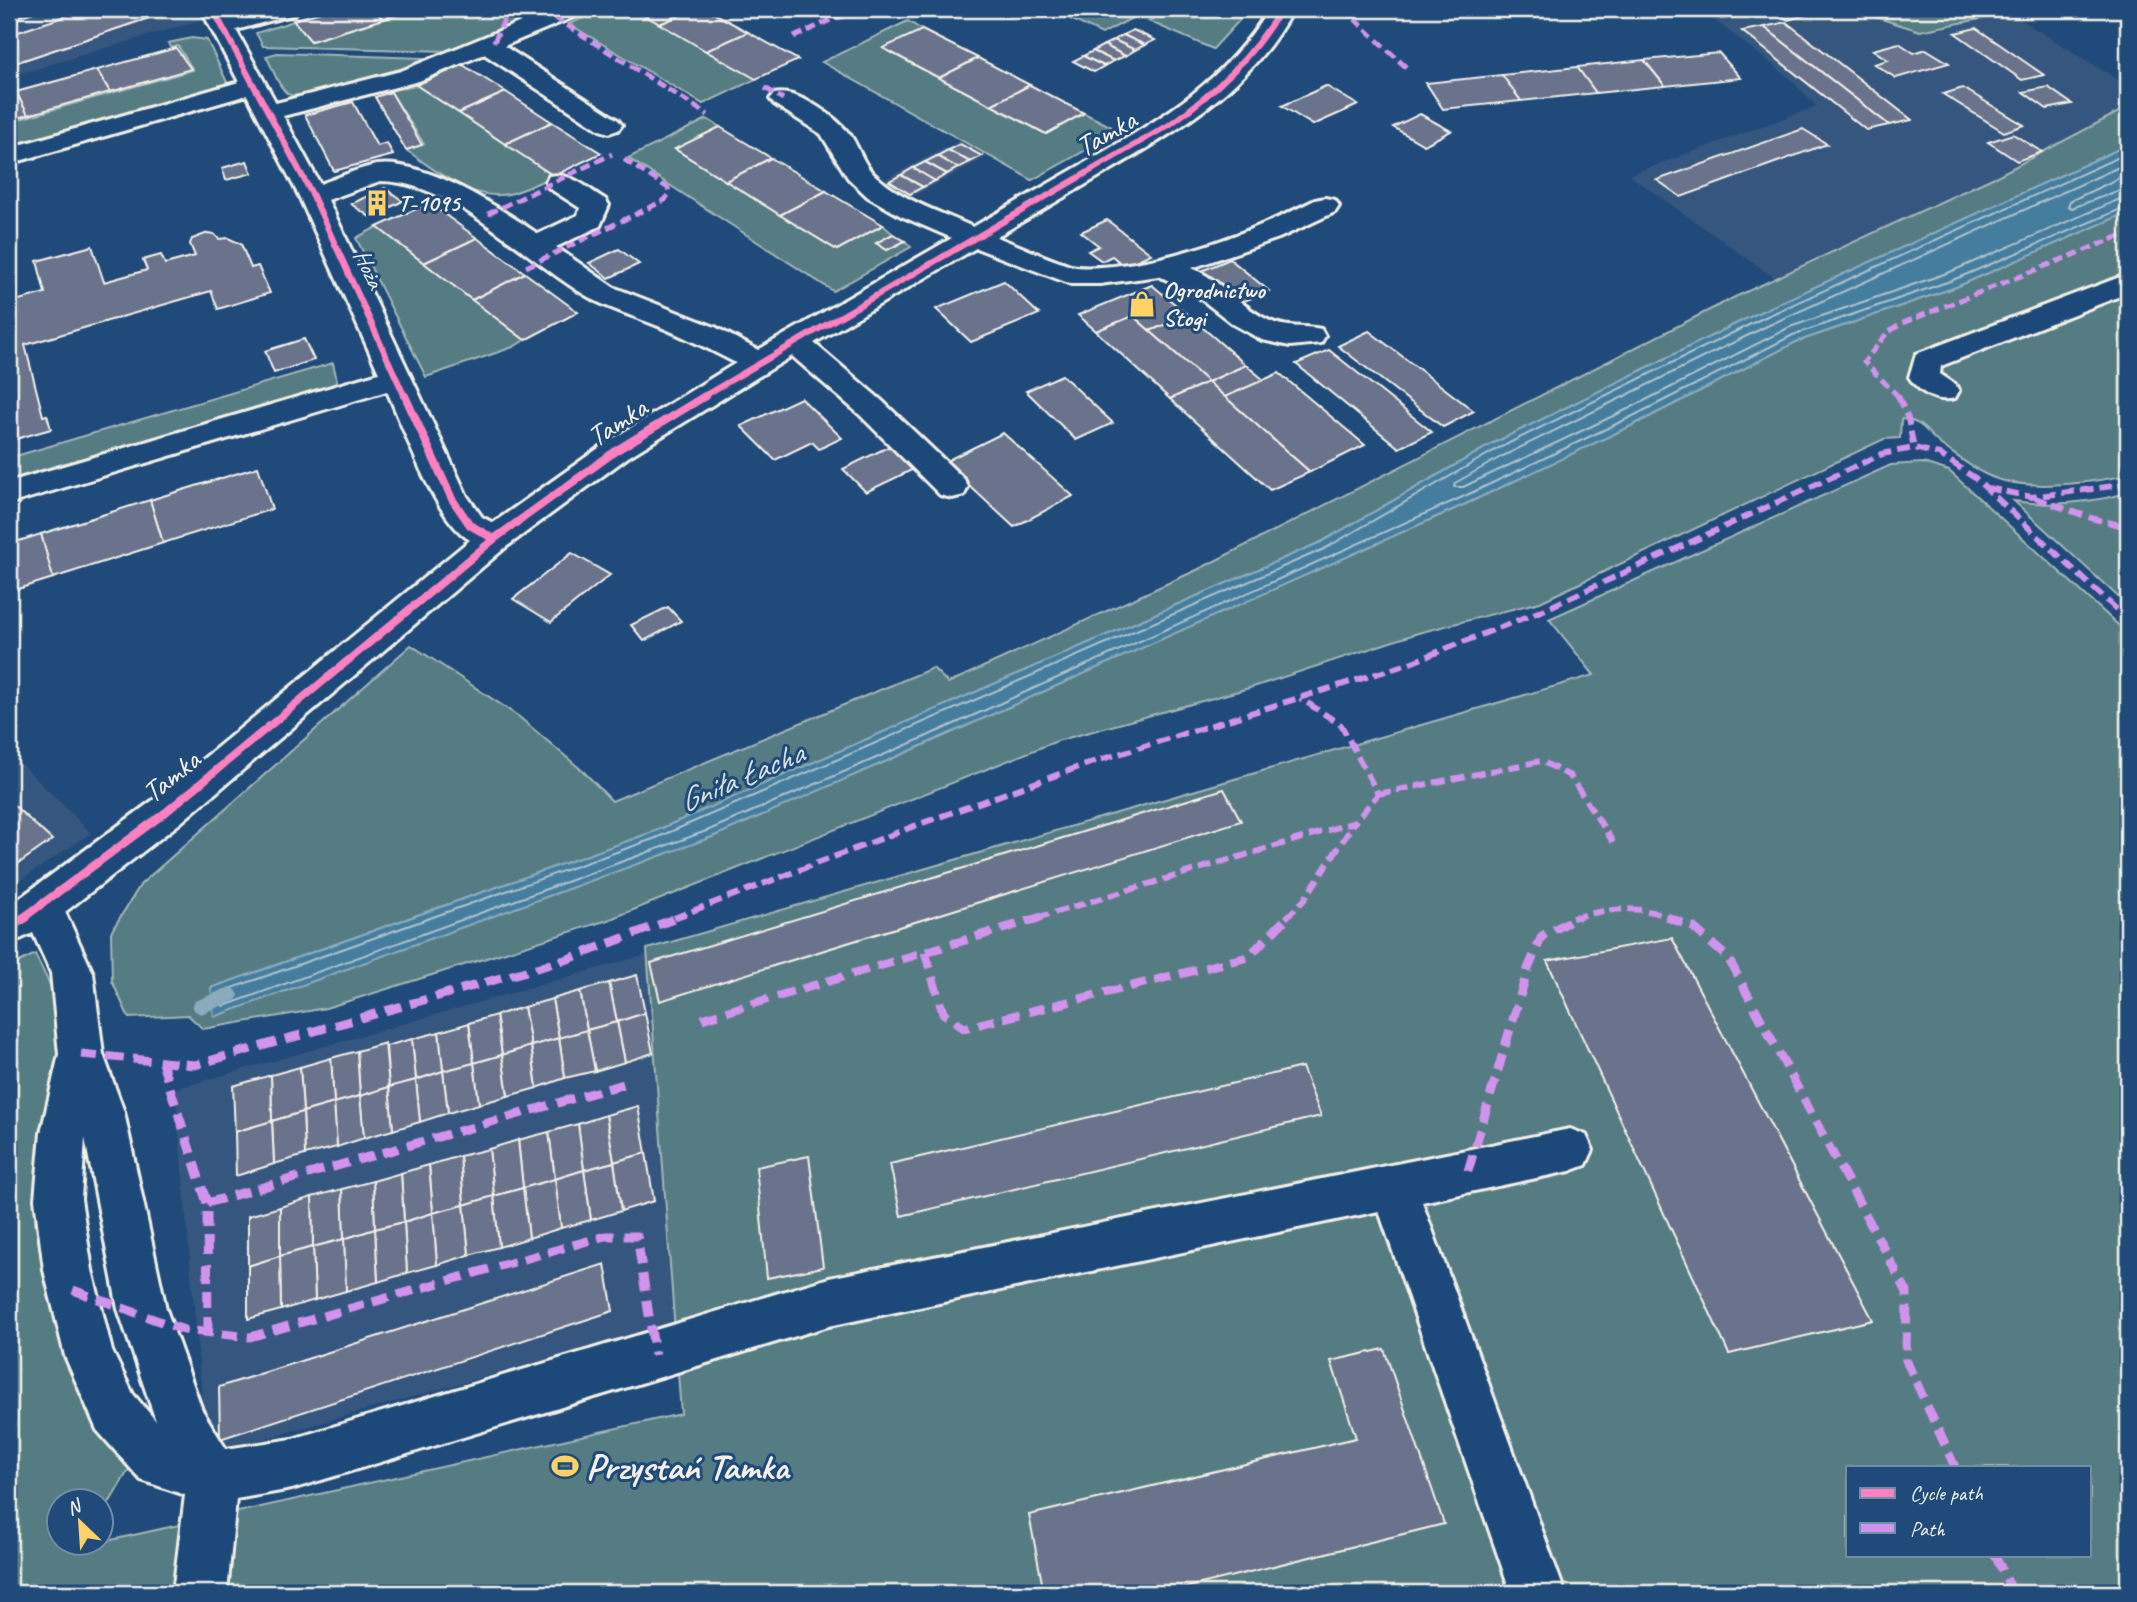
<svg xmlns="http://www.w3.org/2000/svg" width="2137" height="1602" font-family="Caveat,sans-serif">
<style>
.built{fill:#36567f}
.green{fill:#547c83;stroke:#a4b6b6;stroke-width:2;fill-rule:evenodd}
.water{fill:#457d9f;stroke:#8babbc;stroke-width:2}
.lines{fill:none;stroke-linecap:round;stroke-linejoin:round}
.shore{stroke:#aec3cb;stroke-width:2}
.stream{fill:#8babbc;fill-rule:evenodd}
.building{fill:#6b738c;stroke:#f4f1e8;stroke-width:2}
.minor-casing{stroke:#f4f1e8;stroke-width:6}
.minor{fill:#1f4a7a;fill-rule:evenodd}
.quiet-far2{stroke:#d193ec;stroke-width:5;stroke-dasharray:10 5;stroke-linecap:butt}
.quiet-far1{stroke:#d193ec;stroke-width:6;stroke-dasharray:13 6;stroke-linecap:butt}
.quiet{stroke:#d193ec;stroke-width:9;stroke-dasharray:17 9;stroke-linecap:butt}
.cycleway-far2-casing{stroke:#1f4a7a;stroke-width:10}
.cycleway-far1-casing{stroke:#1f4a7a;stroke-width:12}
.cycleway-casing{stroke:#1f4a7a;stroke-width:15}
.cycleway-far2{stroke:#ff80c0;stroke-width:6}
.cycleway-far1{stroke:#ff80c0;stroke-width:8}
.cycleway{stroke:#ff80c0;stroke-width:10}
.labels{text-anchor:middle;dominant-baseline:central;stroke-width:6;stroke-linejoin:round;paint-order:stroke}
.far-poi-label{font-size:24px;font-weight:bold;fill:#f4f1e8;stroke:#1f4a7a;text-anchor:start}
.far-street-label{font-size:24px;fill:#f4f1e8;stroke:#1f4a7a}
.street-label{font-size:30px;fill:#f4f1e8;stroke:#1f4a7a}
.water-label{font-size:32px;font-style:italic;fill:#dae0dd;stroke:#1f4a7a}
.near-poi-label{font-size:37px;font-weight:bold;fill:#f4f1e8;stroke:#1f4a7a;text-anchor:start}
</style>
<rect width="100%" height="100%" fill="#1f4a7a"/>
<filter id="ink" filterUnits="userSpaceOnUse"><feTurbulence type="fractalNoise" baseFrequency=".0143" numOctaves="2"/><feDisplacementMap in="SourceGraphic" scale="14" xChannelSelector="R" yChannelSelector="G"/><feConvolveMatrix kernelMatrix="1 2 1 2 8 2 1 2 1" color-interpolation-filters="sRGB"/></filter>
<g filter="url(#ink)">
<g class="built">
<polygon points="9,9 198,9 204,19 9,77"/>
<polygon points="1700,9 1849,9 1920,31 2010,13 2128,86 2128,107 1999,175 1776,279 1629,175 1817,106 1786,75"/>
<polygon points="960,140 989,156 910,198 881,181"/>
<polygon points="9,752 91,833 9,888"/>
<polygon points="648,954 911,1261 675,1323 207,1455 175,1089"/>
</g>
<g class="green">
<polygon points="418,9 552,9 448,51 263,46 256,33 294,21 311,41"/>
<polygon points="604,9 633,9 756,79 703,104 569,24"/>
<polygon points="1049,9 1149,9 1102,34"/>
<polygon points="1172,9 1238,9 1246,13 1213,49 1148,21"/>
<polygon points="1849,9 2003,9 2010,13 1920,31"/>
<polygon points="908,21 922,30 884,49 1046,134 1084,113 1120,131 1032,180 822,62"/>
<polygon points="192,38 207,40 227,82 222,87 9,150 9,122 193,70 178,46 172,48 168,43"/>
<path d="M277,53L423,58L430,59C416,69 300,103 288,94C278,87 272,66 266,56Z"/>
<path d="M416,85L554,176C541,181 527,189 513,193C472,204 437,171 406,150L424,144L390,91Z"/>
<path d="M2128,107V145L1760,312L1494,443L1321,542L653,832L211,988L712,837L928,743L1470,502L1637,423L1796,342L1956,287L2128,212V475C2088,483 2022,493 1985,474C1971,467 1957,456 1944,447C1925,434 1927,422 1901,419L1900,438L1884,439L1540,602L1418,633L1253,687L1057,741L608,920L326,1008L203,1029L188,1015L129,1018L112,981L111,932L141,884L411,645L518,716L584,772L612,801L933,668L948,683L1197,570L1735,297L1999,175Z"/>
<polygon points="707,119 720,127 675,149 837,250 883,225 893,234 876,243 887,250 905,241 911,247 833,291 628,158"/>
<polygon points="377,227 525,340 513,347 426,377 356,238"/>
<polygon points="333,363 338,385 9,481 9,458"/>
<path d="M1923,463L1949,471L2128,634V1593H9V967L35,954L52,989L63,1082L43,1156L35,1223L49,1300L88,1402L132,1464L102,1515V1500H60V1542L85,1543L84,1546L102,1542L681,1414L647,949L1594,675L1549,619L1891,465ZM1848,1467H2090V1555H1848Z"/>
<path d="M2128,493V606L2014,501C2051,507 2092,502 2128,493Z"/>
</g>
<polygon class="water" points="2128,145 2128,212 1956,287 1796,342 1637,423 1470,502 928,743 712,837 214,1017 211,988 653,832 1321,542 1494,443 1760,312"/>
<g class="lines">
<g class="shore">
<polyline points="2128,153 1763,318 1497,449 1324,549 656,838 221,992 220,1004 224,1006 709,830 925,737 1467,495 1633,416 1793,335 1953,280 2128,206"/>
<polyline points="2128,163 1767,326 1501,457 1455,483 1454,487 1463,487 1630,408 1790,327 1950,272 2120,199 2128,198"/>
<polyline points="2128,174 2070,201 2068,206 2072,208 2128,187"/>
</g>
<polygon class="stream" points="230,987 236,990 239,995 236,1000 201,1014 195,1011 192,1006 195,1001"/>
</g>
<g class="building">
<polygon points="9,9 43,9 9,20"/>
<polygon points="87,9 143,9 152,17 9,65 9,35"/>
<polygon points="331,9 374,9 383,19 311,41 293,20"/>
<polygon points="374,9 418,9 383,19"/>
<polygon points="633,9 695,9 660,24"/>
<polygon points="695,9 706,9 748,32 706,51 660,24"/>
<polygon points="1709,9 1735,9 1743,16 1721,19"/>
<polygon points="1772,9 1824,9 1825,10 1788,20"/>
<polygon points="1786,22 1912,120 1889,125 1764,27"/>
<polygon points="1764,27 1889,125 1866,130 1742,31"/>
<polygon points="1976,28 2044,75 2022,80 1955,33"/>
<polygon points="922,30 978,58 939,78 883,48"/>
<polygon points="1133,30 1155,40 1145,45 1123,35"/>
<polygon points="748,32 798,60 756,79 706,51"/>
<polygon points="1123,35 1145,45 1135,50 1114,40"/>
<polygon points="1114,40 1135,50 1125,56 1104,45"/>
<polygon points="1899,43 1914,53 1926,49 1949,63 1896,78 1874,64 1888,60 1873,50"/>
<polygon points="1104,45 1125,56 1114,61 1093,51"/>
<polygon points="176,48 191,69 110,92 97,70"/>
<polygon points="1093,51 1114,61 1104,66 1083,56"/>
<polygon points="1719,53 1741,78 1665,86 1644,60"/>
<polygon points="1083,56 1104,66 1094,72 1073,61"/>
<polygon points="978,58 1030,85 991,105 939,78"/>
<polygon points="1644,60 1665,86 1596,93 1577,67"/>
<polygon points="463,65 506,92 459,113 416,85"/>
<polygon points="1577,67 1596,93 1521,101 1502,75"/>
<polygon points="97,70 110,92 28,115 16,92"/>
<polygon points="1502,75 1521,101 1443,109 1426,83"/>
<polygon points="1030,85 1084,113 1046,134 991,105"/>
<polygon points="1326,86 1358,105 1313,125 1282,106"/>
<polygon points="2048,87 2072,104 2047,109 2023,92"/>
<polygon points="1963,88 2024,125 2004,132 1943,94"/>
<polygon points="16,92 28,115 9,120 9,94"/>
<polygon points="391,92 422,145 406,150 375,97"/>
<polygon points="506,92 552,122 505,144 459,113"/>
<polygon points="353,102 377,146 387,143 393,155 334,171 305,115"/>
<polygon points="1420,114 1451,131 1424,145 1393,127"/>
<polygon points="552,122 601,153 554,176 505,144"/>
<polygon points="720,127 771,158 726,181 675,149"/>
<polygon points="1803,129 1827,144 1681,197 1657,180"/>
<polygon points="2013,134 2042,152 2017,161 1988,142"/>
<polygon points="960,144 982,156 970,162 948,150"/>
<polygon points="948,150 970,162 958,168 937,156"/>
<polygon points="937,156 958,168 947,174 925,162"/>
<polygon points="771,158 826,191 780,215 726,181"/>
<polygon points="247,161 252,173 226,180 222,168"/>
<polygon points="925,162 947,174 935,181 913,168"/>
<polygon points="913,168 935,181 923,187 901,175"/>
<polygon points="901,175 923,187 910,194 889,181"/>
<polygon points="385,188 403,201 370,217 351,204"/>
<polygon points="826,191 883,225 837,250 780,215"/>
<polygon points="429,203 477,238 424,263 377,227"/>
<polygon points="1107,220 1151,254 1124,266 1112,256 1102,261 1088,251 1099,246 1081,232"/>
<polygon points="208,233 214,234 219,239 228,238 241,244 251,268 258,266 270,293 218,309 211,291 25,345 43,416 47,415 51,429 9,441 9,291 13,293 15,301 45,293 37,261 92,246 104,282 147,270 143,260 161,255 165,264 195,256 190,244 192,239"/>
<polygon points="893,234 905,241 887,250 876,243"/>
<polygon points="477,238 525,273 472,300 424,263"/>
<polygon points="619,249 639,264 609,278 589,263"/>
<polygon points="1230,259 1269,291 1239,303 1201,271"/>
<polygon points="525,273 578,312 525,340 472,300"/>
<polygon points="1004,281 1039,314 971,342 936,309"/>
<polygon points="1152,285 1188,315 1150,331 1133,316 1096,331 1078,315"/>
<polygon points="1188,315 1246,365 1208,382 1150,331"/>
<polygon points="1133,316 1150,331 1208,382 1170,399 1096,331"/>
<polygon points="1369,331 1474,411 1443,427 1338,346"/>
<polygon points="304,339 314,360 274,373 265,351"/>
<polygon points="1329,350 1432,432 1399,448 1296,364"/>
<polygon points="1246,365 1264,380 1225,397 1208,382"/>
<polygon points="1279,373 1365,445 1310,472 1225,397"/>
<polygon points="1062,375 1113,423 1076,440 1026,391"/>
<polygon points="1208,382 1310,472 1270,490 1170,399"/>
<polygon points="801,398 842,438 819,449 812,442 775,460 741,426"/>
<polygon points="1003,433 1073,496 1014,527 944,462"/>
<polygon points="892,445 916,468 866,492 843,469"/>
<polygon points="258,467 272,509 163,543 150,500"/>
<polygon points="150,500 163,543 53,578 41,534"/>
<polygon points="41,534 53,578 9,592 9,544"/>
<polygon points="572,553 610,575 551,622 513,599"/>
<polygon points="668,607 681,621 644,641 631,625"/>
<polygon points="1224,789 1241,821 660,1001 651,963"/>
<polygon points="9,801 52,840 15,866 9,860"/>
<polygon points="1672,938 1873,1320 1729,1354 1547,961"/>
<polygon points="637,975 645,1013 617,1022 609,983"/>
<polygon points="609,983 617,1022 587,1030 580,991"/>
<polygon points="580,991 587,1030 559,1038 552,999"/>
<polygon points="552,999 559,1038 531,1046 524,1007"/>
<polygon points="524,1007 531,1046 502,1055 496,1015"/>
<polygon points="645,1013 653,1053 625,1062 617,1022"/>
<polygon points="496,1015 502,1055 474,1063 469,1023"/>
<polygon points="617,1022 625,1062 595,1071 587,1030"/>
<polygon points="469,1023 474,1063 443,1071 439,1032"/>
<polygon points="587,1030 595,1071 565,1078 559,1038"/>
<polygon points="439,1032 443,1071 416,1080 412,1039"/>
<polygon points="559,1038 565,1078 537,1088 531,1046"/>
<polygon points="412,1039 416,1080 389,1087 386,1046"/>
<polygon points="385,1043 389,1087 360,1096 357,1051"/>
<polygon points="531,1046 537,1088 508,1096 502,1055"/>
<polygon points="357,1051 360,1096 334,1103 331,1058"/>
<polygon points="502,1055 508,1096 479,1104 474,1063"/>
<polygon points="331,1058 334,1103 303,1112 300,1067"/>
<polygon points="474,1063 479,1104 448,1113 443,1071"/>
<polygon points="300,1067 303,1112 272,1121 271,1075"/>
<polygon points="1302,1067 1321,1116 901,1216 890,1164"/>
<polygon points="443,1071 448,1113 420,1122 416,1080"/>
<polygon points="271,1075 272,1121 235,1132 233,1086"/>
<polygon points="416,1080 420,1122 393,1130 389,1087"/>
<polygon points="389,1087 393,1130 364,1138 360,1096"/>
<polygon points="360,1096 364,1138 337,1147 334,1103"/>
<polygon points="334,1103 337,1147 305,1155 303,1112"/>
<polygon points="638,1106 646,1153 614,1162 606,1115"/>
<polygon points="303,1112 305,1155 274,1164 272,1121"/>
<polygon points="606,1115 614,1162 584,1170 578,1124"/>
<polygon points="272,1121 274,1164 236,1176 235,1132"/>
<polygon points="578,1124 584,1170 555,1179 549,1132"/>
<polygon points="549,1132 555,1179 523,1188 518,1140"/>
<polygon points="518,1140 523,1188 494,1196 489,1149"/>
<polygon points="489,1149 494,1196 464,1205 460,1156"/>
<polygon points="646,1153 654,1201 621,1211 614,1162"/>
<polygon points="460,1156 464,1205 433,1213 429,1165"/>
<polygon points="809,1156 823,1267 767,1278 756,1167"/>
<polygon points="614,1162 621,1211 591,1220 584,1170"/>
<polygon points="429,1165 433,1213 404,1222 401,1173"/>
<polygon points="584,1170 591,1220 561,1228 555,1179"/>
<polygon points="401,1173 404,1222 375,1229 373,1181"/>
<polygon points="555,1179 561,1228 529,1238 523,1188"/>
<polygon points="373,1181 375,1229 344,1239 342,1189"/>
<polygon points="523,1188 529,1238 499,1247 494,1196"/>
<polygon points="342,1189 344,1239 313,1247 312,1197"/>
<polygon points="494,1196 499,1247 469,1255 464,1205"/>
<polygon points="312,1197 313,1247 280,1256 280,1207"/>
<polygon points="464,1205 469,1255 437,1265 433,1213"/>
<polygon points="280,1207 280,1256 248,1266 248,1216"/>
<polygon points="433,1213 437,1265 407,1273 404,1222"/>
<polygon points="404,1222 407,1273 378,1282 375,1229"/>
<polygon points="375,1229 378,1282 346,1291 344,1239"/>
<polygon points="344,1239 346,1291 315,1300 313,1247"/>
<polygon points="313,1247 315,1300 281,1310 280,1256"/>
<polygon points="280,1256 281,1310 248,1319 248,1266"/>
<polygon points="605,1264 613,1311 220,1439 219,1387"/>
<polygon points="1384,1349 1444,1524 1164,1593 1044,1593 1029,1515 1356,1438 1331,1361"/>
</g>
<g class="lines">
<g class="minor-casing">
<g id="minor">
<path d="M201,9H225L229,17L261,9H299L295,14L236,30L276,103L401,71L553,9H585L581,14L504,46L618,120L622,125L618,130L609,133L600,130L484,54L419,81L283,116L320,184C338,178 358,168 377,165C425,159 500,208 538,234L578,215L580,208L549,188L546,182L549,176C570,171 588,189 605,199L609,205L600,226L556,247L613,287L715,327L758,350L952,238L901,216L868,197L848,178L821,134L774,104L770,99L774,94C797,88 838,118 851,136C860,150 864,167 877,177C904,201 940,212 973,227C1013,204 1053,181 1093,158C1165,116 1224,82 1269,9H1293C1253,85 1184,127 1112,169C1073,192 1035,214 996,237C1019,245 1048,259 1071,266C1083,269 1101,267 1113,266C1184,258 1252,232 1315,200L1325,198L1335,200L1339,206L1335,212L1279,238L1192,268C1220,280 1240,306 1268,320C1285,329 1302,325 1321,329L1325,336L1321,343L1290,346L1262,340L1233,324L1192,292L1159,276L1100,284H1071L976,248L814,343L881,400L964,479L968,487L964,495L952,498L940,495L859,414L792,356L628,457L506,547L180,823L65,912L93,973L103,1054L124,1112L166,1309L202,1410L226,1449L292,1439L829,1278L1570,1129L1586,1135L1593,1150L1586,1165L1570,1171L1422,1202L1565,1593H1511L1379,1211L829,1326L292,1489L236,1499L227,1593H173L185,1495L141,1480L97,1430L65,1356L44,1270L35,1199L41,1133L59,1054L51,973L33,933L9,944V906L152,801L470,540C434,519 405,430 387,391L9,504V482L379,373L299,196L247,95L9,164V148L239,82ZM380,181C456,181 530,266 594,300C611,309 630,315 648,322C679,334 707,348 736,363L606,443L493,523L482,517L467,496L328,200ZM85,1138L118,1309L156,1421L133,1394L112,1351L92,1270L81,1199Z"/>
<path d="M2128,274V293L1941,366L1940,374L1955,384L1959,391L1955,398C1937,403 1919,393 1909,377L1916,354Z"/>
</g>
</g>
<use href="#minor" class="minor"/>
<g class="quiet-far2">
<polyline points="1049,9 1105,13 1142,9"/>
<polyline points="1344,9 1409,70"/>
<polyline points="554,17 708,115"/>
<polyline points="794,37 835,18 867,12 961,9"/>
<polyline points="494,42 509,9"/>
<polyline points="765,88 783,99"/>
<polyline points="488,214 612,154"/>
<polyline points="526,267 665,200 669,193 668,188 620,157"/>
<polyline points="1899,397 1864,362 1887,333 1903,323 2128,233"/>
</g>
<g class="quiet-far1">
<polyline points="1898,396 1908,419 1914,448"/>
<polyline points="1987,488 2032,497 2128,484"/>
<polyline points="2035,498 2091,518 2128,527"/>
<polyline points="1378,794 1541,761 1570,776 1613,842"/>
<polyline points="674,918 917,825 1093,762 1405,665 1541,611 1882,454 1914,448 1939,454 1975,478 2128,620"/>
<polyline points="1036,918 1355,822 1378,794 1341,725 1300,698"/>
<polyline points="1286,918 1304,900 1355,822"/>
<path d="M1572,918C1608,909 1636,904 1672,918"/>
</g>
<g class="quiet">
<polyline points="1667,917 1693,927 1728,958 1907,1292 1906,1360 1955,1467"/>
<polyline points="925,952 943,1013 964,1028 1248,957 1288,917"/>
<polyline points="702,1019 1042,917"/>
<polyline points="81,1054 195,1065 568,959 679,917"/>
<polyline points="162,1063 207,1203 208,1333"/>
<polyline points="1468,1171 1528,969 1542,936 1578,917"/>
<polyline points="207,1203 631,1082"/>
<polyline points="73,1290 184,1330 250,1337 605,1236 637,1236 655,1355"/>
<polyline points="1995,1555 2013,1593"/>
</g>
<g class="cycleway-far2-casing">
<g id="cycleway-far2">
<polyline points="213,9 313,196 405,397"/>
<path d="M702,397L1169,125C1215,92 1252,58 1281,9"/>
</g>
</g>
<g class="cycleway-far1-casing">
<g id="cycleway-far1">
<polyline points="405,396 452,499 470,525 494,539"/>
<polyline points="23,918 166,812 494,539 617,450 705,396"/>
</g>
</g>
<g class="cycleway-casing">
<polyline id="cycleway" points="9,927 26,917"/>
</g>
<use href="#cycleway-far2" class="cycleway-far2"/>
<use href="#cycleway-far1" class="cycleway-far1"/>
<use href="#cycleway" class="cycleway"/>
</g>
</g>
<defs>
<g id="building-bare" transform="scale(2.1)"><path d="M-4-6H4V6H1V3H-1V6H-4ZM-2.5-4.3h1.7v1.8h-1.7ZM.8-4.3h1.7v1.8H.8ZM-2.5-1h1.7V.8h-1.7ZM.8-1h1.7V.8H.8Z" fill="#ffd166" stroke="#1f4a7a" stroke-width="2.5" paint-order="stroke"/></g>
<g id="shop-bare" transform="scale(2.1)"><path d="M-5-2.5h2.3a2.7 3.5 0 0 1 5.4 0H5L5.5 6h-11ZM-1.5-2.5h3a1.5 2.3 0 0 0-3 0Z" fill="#ffd166" stroke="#1f4a7a" stroke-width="2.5" paint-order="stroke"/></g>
<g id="stadium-bare" transform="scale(2.1)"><path d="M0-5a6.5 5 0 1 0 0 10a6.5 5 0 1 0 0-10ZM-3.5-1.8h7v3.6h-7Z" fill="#ffd166" stroke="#1f4a7a" stroke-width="2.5" paint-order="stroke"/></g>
</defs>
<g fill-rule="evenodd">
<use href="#building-bare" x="377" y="203"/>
<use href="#shop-bare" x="1142" y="304"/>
<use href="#stadium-bare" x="565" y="1466"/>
</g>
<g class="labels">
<g class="far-poi-label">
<text x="398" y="203">T-1095</text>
<text x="1163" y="290">Ogrodnictwo<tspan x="1163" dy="28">Stogi</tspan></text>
</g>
<g class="far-street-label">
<text transform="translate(369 269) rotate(65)">Hoża</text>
</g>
<g class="street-label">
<text transform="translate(1106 133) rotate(-30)">Tamka</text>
<text transform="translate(617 422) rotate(-33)">Tamka</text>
<text transform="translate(171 776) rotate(-39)">Tamka</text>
</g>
<g class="water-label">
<text transform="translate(741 777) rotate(-23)">Gniła Łacha</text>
</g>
<g class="near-poi-label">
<text x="586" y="1466">Przystań Tamka</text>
</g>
</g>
<rect width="2137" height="1602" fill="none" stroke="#1f4a7a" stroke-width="35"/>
<rect x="18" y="18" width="2102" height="1567" fill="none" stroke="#f4f1e8" stroke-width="2.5" filter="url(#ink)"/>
<rect x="1846" y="1466" width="245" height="91" fill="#1f4a7a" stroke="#748da6" stroke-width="2"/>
<rect x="1860" y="1488" width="35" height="10" fill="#ff80c0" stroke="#748da6" stroke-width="2"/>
<text x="1910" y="1500" font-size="21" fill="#f4f1e8">Cycle path</text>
<rect x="1860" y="1523" width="35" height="10" fill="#d193ec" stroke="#748da6" stroke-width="2"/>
<text x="1910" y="1536" font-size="21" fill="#f4f1e8">Path</text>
<g transform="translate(80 1522) rotate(335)"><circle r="33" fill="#1f4a7a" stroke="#748da6" stroke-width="2"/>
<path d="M0-5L12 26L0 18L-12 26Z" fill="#ffd166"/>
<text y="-10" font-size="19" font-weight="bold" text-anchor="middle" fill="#f4f1e8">N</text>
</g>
</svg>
